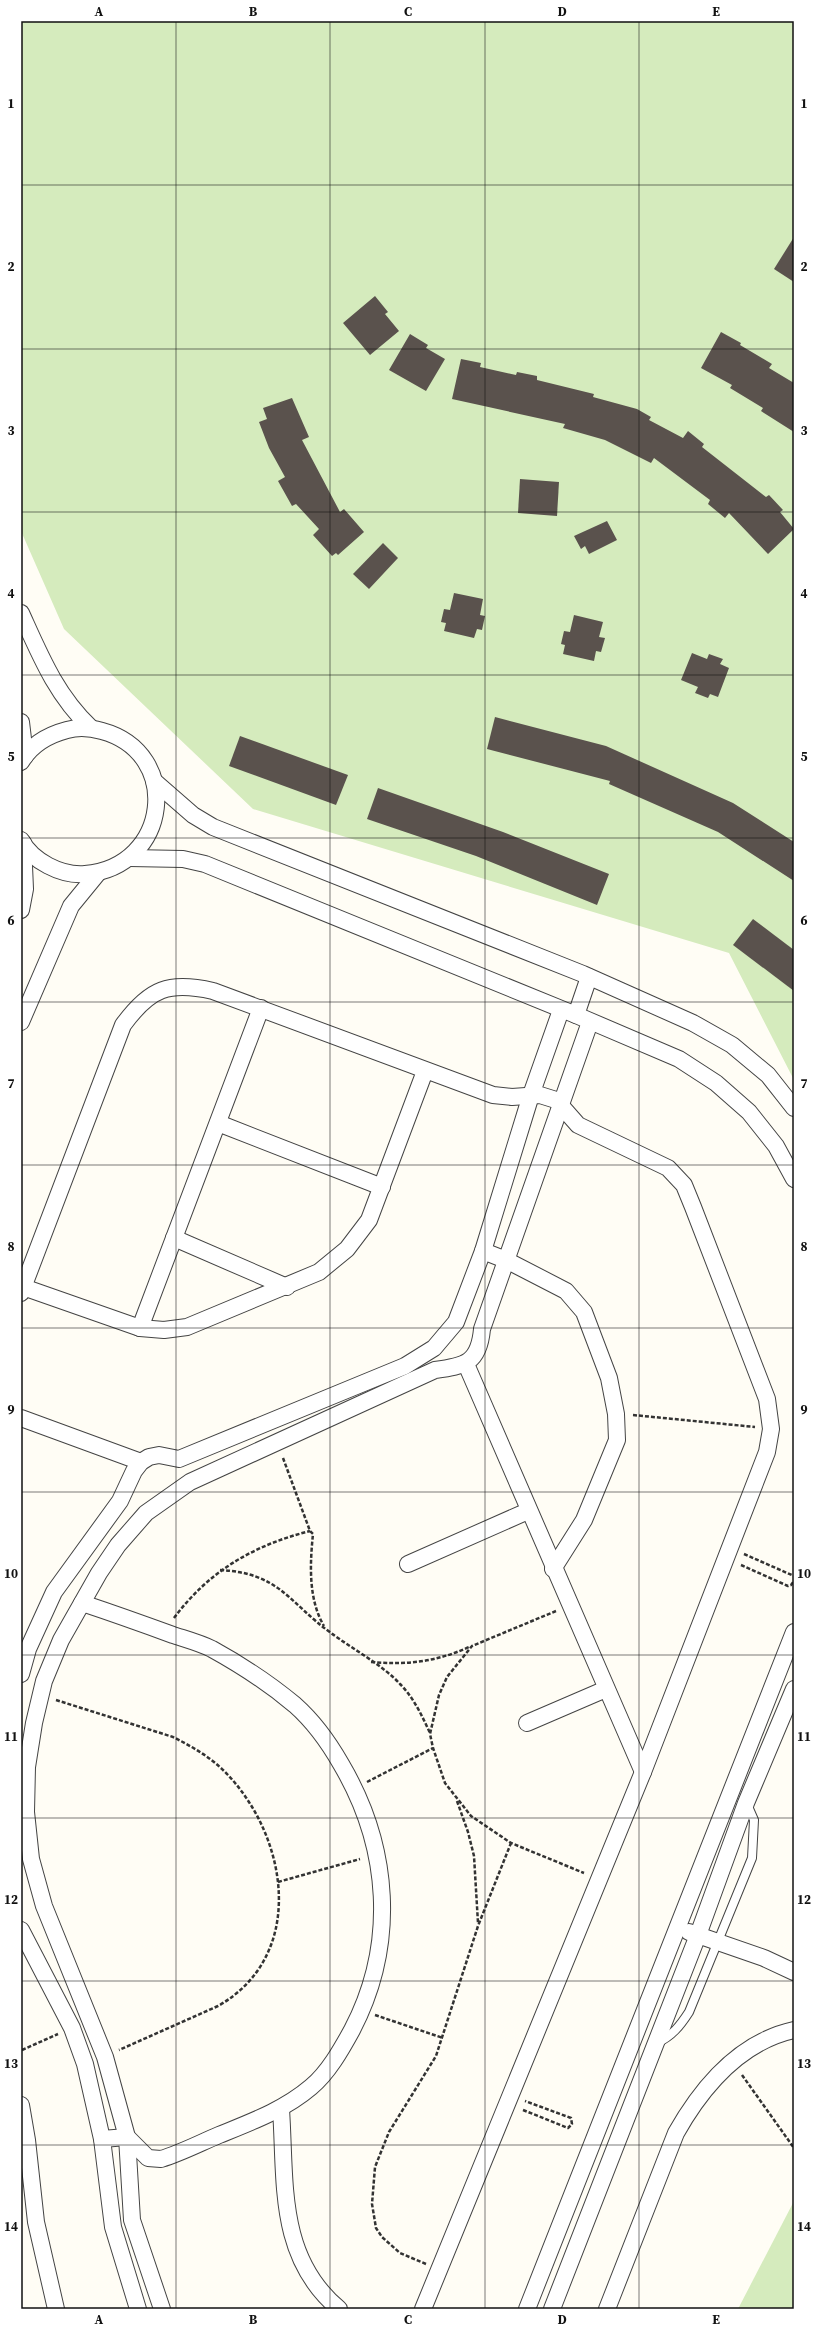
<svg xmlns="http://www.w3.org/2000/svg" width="815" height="2330" font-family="'Source Serif 4',serif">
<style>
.green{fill:#d5ebbd}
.building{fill:#5a524d}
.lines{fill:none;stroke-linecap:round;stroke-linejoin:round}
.lane-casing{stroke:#444;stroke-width:10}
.street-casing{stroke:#444;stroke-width:18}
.path{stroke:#333;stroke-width:2.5;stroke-dasharray:4 2;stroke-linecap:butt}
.lane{stroke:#fff;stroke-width:8}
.street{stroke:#fff;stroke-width:16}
.grid{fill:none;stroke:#111;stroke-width:1;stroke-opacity:0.55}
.neatline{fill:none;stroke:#111;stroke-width:1.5}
.grid-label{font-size:13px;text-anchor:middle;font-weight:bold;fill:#111}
</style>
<rect width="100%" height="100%" fill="#fffdf5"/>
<g class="green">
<polygon points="21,21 794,21 794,1080 729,953 253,809 64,629 21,531"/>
<polygon points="794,2201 794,2309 738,2309"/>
</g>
<g class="building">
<polygon points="794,237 794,282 774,269"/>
<polygon points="375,296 388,312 385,314 399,331 370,355 343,323"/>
<polygon points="721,332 741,343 740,345 772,364 769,368 794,383 794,432 761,411 763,408 730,388 732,385 701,368"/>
<polygon points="410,334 428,345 426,348 445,359 426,391 389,370"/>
<polygon points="461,359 481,363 480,367 516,375 517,372 537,376 537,380 594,394 593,397 637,409 651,417 649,420 683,438 688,431 704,444 702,447 766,497 769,495 783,510 780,512 794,529 768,554 729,513 725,518 708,504 710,500 654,458 651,463 605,440 563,428 565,424 452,399"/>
<polygon points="292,398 309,437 302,440 340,512 344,509 364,532 338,555 336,553 332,556 313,535 319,529 296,504 292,506 278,481 285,477 269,448 259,422 267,419 263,408"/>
<polygon points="520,479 559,482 557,516 518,513"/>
<polygon points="607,521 617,540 589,554 585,546 581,549 574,536"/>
<polygon points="383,543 398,558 369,589 353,574"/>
<polygon points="454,593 483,599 480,615 485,616 482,630 477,629 474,638 444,631 446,623 441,622 444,609 450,610"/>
<polygon points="574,615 603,622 599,637 605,638 601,652 596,651 594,661 563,654 565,645 561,644 564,631 570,632"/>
<polygon points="692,653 707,659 709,654 723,659 720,664 729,668 718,697 710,694 708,698 695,693 698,687 681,680"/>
<polygon points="495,717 606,746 733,803 794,842 794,881 718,832 609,784 610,781 487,749"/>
<polygon points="240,736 348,775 336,805 229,766"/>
<polygon points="378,788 503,832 609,874 597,905 476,856 367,819"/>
<polygon points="753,919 794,950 794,991 733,945"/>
</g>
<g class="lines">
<g class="lane-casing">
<path id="lane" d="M657,2043C672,2036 680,2026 689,2012L752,1858L754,1820L747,1804"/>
</g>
<g class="street-casing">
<g id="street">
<path d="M21,613C40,655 56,695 91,728"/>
<polyline points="21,722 25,756"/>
<path d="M21,762C31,745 48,735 67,730C78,727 91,728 102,731C183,753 170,867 85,874C61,876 32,861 21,840"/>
<polyline points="154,781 193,815 213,827 583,974 693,1023 732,1045 768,1075 794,1108"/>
<polyline points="130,858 183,859 205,864 576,1015 679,1059 716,1083 749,1112 776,1146 794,1179"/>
<polyline points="21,910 25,889 23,843"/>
<polyline points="576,1015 589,977"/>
<polyline points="21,1022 71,906 98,873"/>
<polyline points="218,1123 382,1187"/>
<polyline points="174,1238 287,1287"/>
<polyline points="483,1251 506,1260 566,1291 584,1312 609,1378 616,1414 617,1440 584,1520 553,1569"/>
<polyline points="23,1287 140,1328 164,1330 187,1327 319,1272 347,1249 369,1220 425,1071"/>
<path d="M21,1293L123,1025C150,988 169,981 213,991L493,1095L512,1097L540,1095L556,1100L578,1125L668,1168L684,1185L693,1207L767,1399L771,1429L767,1452L643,1772L423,2309"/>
<polyline points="140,1328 261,1008"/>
<polyline points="466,1364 643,1772"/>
<polyline points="21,1418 141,1462"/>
<polyline points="408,1564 528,1511"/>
<path d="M82,1603C112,1613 143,1624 173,1635C185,1639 200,1643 212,1649C241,1665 270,1684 295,1705C313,1721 329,1743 341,1764C390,1847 397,1944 352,2030C341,2050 328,2073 311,2087C284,2110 251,2122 219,2135C200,2143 181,2153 161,2159L148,2158L127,2137L102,2139"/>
<polyline points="21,1674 28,1649 54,1592 120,1501 134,1471 141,1462 149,1457 159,1455 179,1459 405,1366 434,1348 456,1322 483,1251 531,1095 561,1010"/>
<polyline points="527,1723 606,1689"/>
<polyline points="21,1930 72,2028 85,2064 102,2139 113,2227 138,2309"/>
<polyline points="689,1932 764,1958 794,1972"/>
<polyline points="21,2105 27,2140 36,2222 56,2309"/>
<path d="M281,2109C286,2183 277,2257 339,2309"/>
<path d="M162,2309L132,2220L127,2137L105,2057L44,1906L31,1859L26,1812L27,1767L34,1723L44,1681L61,1640L99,1573L118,1545L146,1513L190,1482L435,1370C465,1366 479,1363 482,1329L590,1022"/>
<polyline points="527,2309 794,1632"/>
<polyline points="552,2309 698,1935 746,1803 794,1689"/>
<path d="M607,2309L676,2133C702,2087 740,2042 794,2030"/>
</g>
</g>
<g class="path">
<polyline points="633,1415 755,1427"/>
<path d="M283,1458L310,1531L313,1534C310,1563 308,1599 324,1626"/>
<polyline points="744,1554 794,1576"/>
<polyline points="741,1565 788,1586 791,1585 794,1581"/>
<path d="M220,1570C280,1573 289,1603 331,1633C351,1648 384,1666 400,1684C414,1698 422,1716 430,1733"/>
<polyline points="556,1611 472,1646 447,1677 439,1695 430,1734 433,1748 445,1783 471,1816 511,1843 584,1873"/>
<path d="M174,1618C209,1571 254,1545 310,1531"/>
<path d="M371,1662C407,1665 436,1662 469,1647"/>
<path d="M56,1700L173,1737C193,1747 212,1758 228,1775C289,1840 306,1956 218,2006L119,2050"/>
<polyline points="367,1782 433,1748"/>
<polyline points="457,1801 468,1832 474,1856 478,1923"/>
<polyline points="278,1882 360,1859"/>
<polyline points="375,2015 443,2038"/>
<polyline points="22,2050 58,2034"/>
<polyline points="742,2075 794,2148"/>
<polyline points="523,2110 568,2128 572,2124 571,2118 525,2101"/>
<polyline points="426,2264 400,2253 382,2237 376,2228 372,2204 375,2167 389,2132 436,2056 478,1926 511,1843"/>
</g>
<use href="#lane" class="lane"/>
<use href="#street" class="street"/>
</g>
<path class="grid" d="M176,21V2309M330,21V2309M485,21V2309M639,21V2309M21,185H794M21,349H794M21,512H794M21,675H794M21,838H794M21,1002H794M21,1165H794M21,1328H794M21,1492H794M21,1655H794M21,1818H794M21,1981H794M21,2145H794"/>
<rect width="815" height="2330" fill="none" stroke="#ffffff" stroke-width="44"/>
<rect x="22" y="22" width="771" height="2286" class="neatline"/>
<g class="grid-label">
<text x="99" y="16">A</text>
<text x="253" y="16">B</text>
<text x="408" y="16">C</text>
<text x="562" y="16">D</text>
<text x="716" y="16">E</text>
<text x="11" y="108">1</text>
<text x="804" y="108">1</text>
<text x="11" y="271">2</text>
<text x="804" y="271">2</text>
<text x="11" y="435">3</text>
<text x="804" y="435">3</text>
<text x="11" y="598">4</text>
<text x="804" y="598">4</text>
<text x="11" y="761">5</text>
<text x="804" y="761">5</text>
<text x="11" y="925">6</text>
<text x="804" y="925">6</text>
<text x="11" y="1088">7</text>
<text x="804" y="1088">7</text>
<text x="11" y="1251">8</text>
<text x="804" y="1251">8</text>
<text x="11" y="1414">9</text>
<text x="804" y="1414">9</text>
<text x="11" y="1578">10</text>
<text x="804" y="1578">10</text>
<text x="11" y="1741">11</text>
<text x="804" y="1741">11</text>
<text x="11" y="1904">12</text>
<text x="804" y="1904">12</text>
<text x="11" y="2068">13</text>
<text x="804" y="2068">13</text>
<text x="11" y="2231">14</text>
<text x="804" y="2231">14</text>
<text x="99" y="2324">A</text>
<text x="253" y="2324">B</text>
<text x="408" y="2324">C</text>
<text x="562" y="2324">D</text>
<text x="716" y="2324">E</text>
</g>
</svg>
